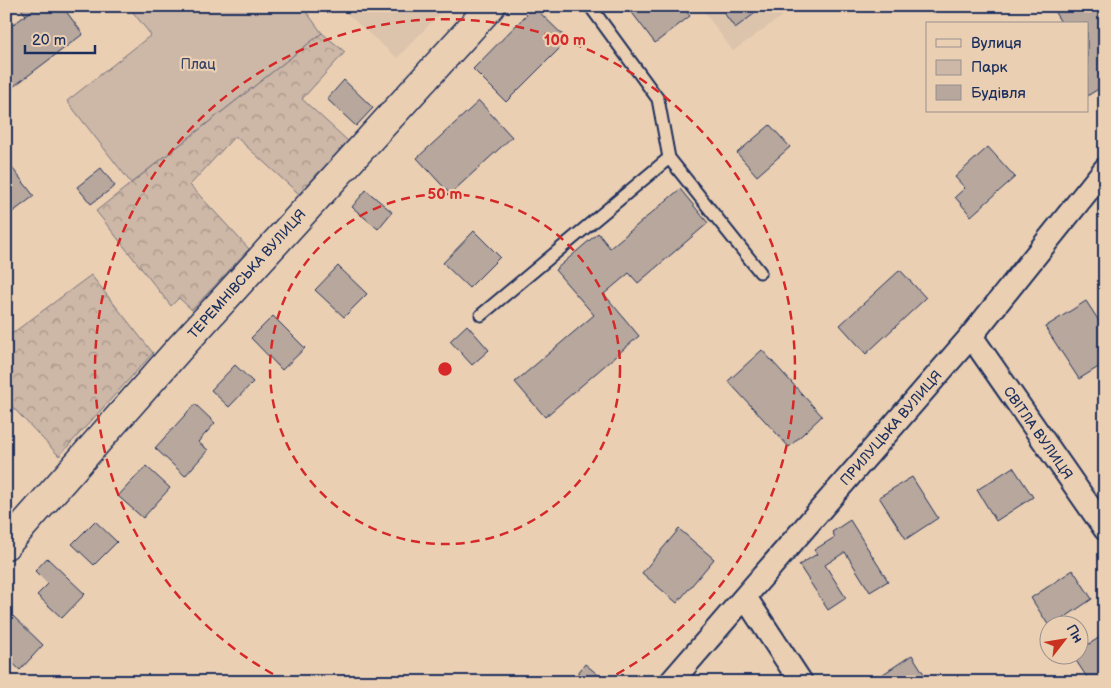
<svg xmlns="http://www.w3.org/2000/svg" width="1111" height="688" font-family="'Balsamiq Sans',sans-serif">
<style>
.built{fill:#dbc3ac}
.green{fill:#cdb7a6;stroke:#747382}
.forest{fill:url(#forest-crowns);stroke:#747382}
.building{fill:#b7a79d;stroke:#1b2f5e}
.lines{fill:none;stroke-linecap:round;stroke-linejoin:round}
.lane-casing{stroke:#1b2f5e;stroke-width:15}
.street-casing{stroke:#1b2f5e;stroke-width:26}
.secondary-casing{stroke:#1b2f5e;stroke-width:31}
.lane{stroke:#ebcfb2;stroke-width:11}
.street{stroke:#ebcfb2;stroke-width:22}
.secondary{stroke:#ebcfb2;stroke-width:28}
.ring{fill:none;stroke:#d62828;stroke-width:2.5;stroke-dasharray:9 6}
.labels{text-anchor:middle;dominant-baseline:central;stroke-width:4.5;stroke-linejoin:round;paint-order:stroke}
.park-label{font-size:14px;fill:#364369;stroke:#ebcfb2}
.street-label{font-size:14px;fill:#1b2f5e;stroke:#ebcfb2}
.centre{fill:#d62828;stroke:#ebcfb2;stroke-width:2.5}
.ring-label{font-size:15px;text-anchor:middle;font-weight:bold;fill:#d62828;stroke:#ebcfb2;stroke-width:4.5;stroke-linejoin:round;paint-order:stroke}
</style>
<defs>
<pattern id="forest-crowns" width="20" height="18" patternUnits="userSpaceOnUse" patternTransform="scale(1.25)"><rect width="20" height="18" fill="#cdb7a6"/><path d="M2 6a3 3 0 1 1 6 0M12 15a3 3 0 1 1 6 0" fill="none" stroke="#a6958a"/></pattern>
</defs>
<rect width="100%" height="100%" fill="#ebcfb2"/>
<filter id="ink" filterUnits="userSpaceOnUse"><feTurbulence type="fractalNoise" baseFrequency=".02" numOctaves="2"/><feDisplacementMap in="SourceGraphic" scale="10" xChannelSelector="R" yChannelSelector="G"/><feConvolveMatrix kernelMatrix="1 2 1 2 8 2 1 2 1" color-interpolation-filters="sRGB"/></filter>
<g filter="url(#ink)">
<g class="built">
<polygon points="338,6 447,6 397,58"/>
<polygon points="700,6 796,6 733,51"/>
</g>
<polygon class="green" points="128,6 302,6 322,33 131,183 67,101 151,35"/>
<g class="forest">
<polygon points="322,33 345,52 302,99 348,141 299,194 235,136 190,185 249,249 192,310 179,298 171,306 96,211"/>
<polygon points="91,275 153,353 59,456 6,400 6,338"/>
</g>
<g class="building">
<polygon points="19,6 38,6 26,15"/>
<polygon points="38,6 62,6 83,34 13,87 6,77 6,30"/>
<polygon points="627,6 682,6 690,16 655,43"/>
<polygon points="719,6 749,6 754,14 735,28"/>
<polygon points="1051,6 1105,6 1105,85 1087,96 1087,24 1062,24"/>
<polygon points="534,7 568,40 506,102 473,69"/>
<polygon points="344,80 373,108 356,126 327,99"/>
<polygon points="479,101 512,137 450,194 417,158"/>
<polygon points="770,125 790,147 757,176 737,153"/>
<polygon points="988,147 1015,177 971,216 955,197 965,188 955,177"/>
<polygon points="6,160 34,196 6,217"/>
<polygon points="101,168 115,186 91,204 77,187"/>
<polygon points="680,189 708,223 638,283 629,273 604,294 639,336 545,417 515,382 594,315 555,270 598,233 610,248"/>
<polygon points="366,190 392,212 378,229 352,207"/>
<polygon points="474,231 500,257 469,288 443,263"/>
<polygon points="338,266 367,294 344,317 315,290"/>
<polygon points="900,270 926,298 866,354 840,325"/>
<polygon points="1086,301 1105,330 1105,363 1079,379 1045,327"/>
<polygon points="273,316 305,348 282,370 251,338"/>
<polygon points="467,325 489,350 472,365 450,341"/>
<polygon points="762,350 822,416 789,447 728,381"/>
<polygon points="235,365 253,382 229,407 211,390"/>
<polygon points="195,404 215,423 198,442 208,450 185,476 155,448"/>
<polygon points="146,466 170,488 143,518 118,496"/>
<polygon points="1013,467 1033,497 996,521 977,490"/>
<polygon points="912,477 938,518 906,539 879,497"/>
<polygon points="850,520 888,581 870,592 845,552 825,565 846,598 828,610 799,565 817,554 814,550 835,537 832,532"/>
<polygon points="95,521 117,542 94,565 72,544"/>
<polygon points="679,529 714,559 677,603 642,573"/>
<polygon points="47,558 85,594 62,618 37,595 48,584 35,571"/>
<polygon points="1073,570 1092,599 1052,626 1049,626 1031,598"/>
<polygon points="13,616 43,645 20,670 6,657 6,624"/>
<polygon points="1105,634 1105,682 1090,682 1073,656 1078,656 1078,651"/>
<polygon points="912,655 929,682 876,682 874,680"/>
<polygon points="585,664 607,682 571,682"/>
</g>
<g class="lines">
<g class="lane-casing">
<g id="lane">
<polyline points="590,6 658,99 669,158 760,272"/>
<polyline points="481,315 669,158"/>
</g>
</g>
<g class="street-casing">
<g id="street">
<polyline points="971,336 1105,529"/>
<polyline points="745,597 801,682"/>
<polyline points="671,682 971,336 1105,169"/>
</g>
</g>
<g class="secondary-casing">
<polyline id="secondary" points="6,545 178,350 491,6"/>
</g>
<use href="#lane" class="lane"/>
<use href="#street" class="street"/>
<use href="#secondary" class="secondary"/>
</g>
</g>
<g class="ring">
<circle cx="445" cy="369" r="175"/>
<path d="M286 681A350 350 0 1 1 604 681"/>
</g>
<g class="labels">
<g class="park-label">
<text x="198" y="64">Плац</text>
</g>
<g class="street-label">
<text transform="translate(247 274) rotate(-48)">ТЕРЕМНІВСЬКА ВУЛИЦЯ</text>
<text transform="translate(891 428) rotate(-49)">ПРИЛУЦЬКА ВУЛИЦЯ</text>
<text transform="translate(1038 433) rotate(55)">СВІТЛА ВУЛИЦЯ</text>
</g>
</g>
<circle cx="445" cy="369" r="8" class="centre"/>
<g class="ring-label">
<text x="565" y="45">100 m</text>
<text x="445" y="199">50 m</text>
</g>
<rect width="1111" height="688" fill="none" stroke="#ebcfb2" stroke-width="25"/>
<rect x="12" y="12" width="1086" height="663" fill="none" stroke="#1b2f5e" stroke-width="2" filter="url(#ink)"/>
<rect x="926" y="22" width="162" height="90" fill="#ebcfb2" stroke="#988f90"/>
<rect x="936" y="39" width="25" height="8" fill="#ebcfb2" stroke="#988f90"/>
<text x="971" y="48" font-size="15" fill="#1b2f5e">Вулиця</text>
<rect x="936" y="60" width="25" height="15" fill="#cdb7a6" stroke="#988f90"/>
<text x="971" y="72" font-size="15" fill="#1b2f5e">Парк</text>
<rect x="936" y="85" width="25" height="15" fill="#b7a79d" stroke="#988f90"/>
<text x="971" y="98" font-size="15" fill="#1b2f5e">Будівля</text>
<g transform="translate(1064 640) rotate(59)"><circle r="24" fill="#ebcfb2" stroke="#988f90"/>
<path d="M0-4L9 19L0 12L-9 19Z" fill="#c8321e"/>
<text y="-8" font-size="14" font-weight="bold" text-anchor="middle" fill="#1b2f5e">Пн</text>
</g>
<path d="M25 45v8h70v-8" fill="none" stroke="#1b2f5e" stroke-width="2.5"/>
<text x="32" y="45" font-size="15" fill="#1b2f5e" stroke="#ebcfb2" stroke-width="4" paint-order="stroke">20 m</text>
</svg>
